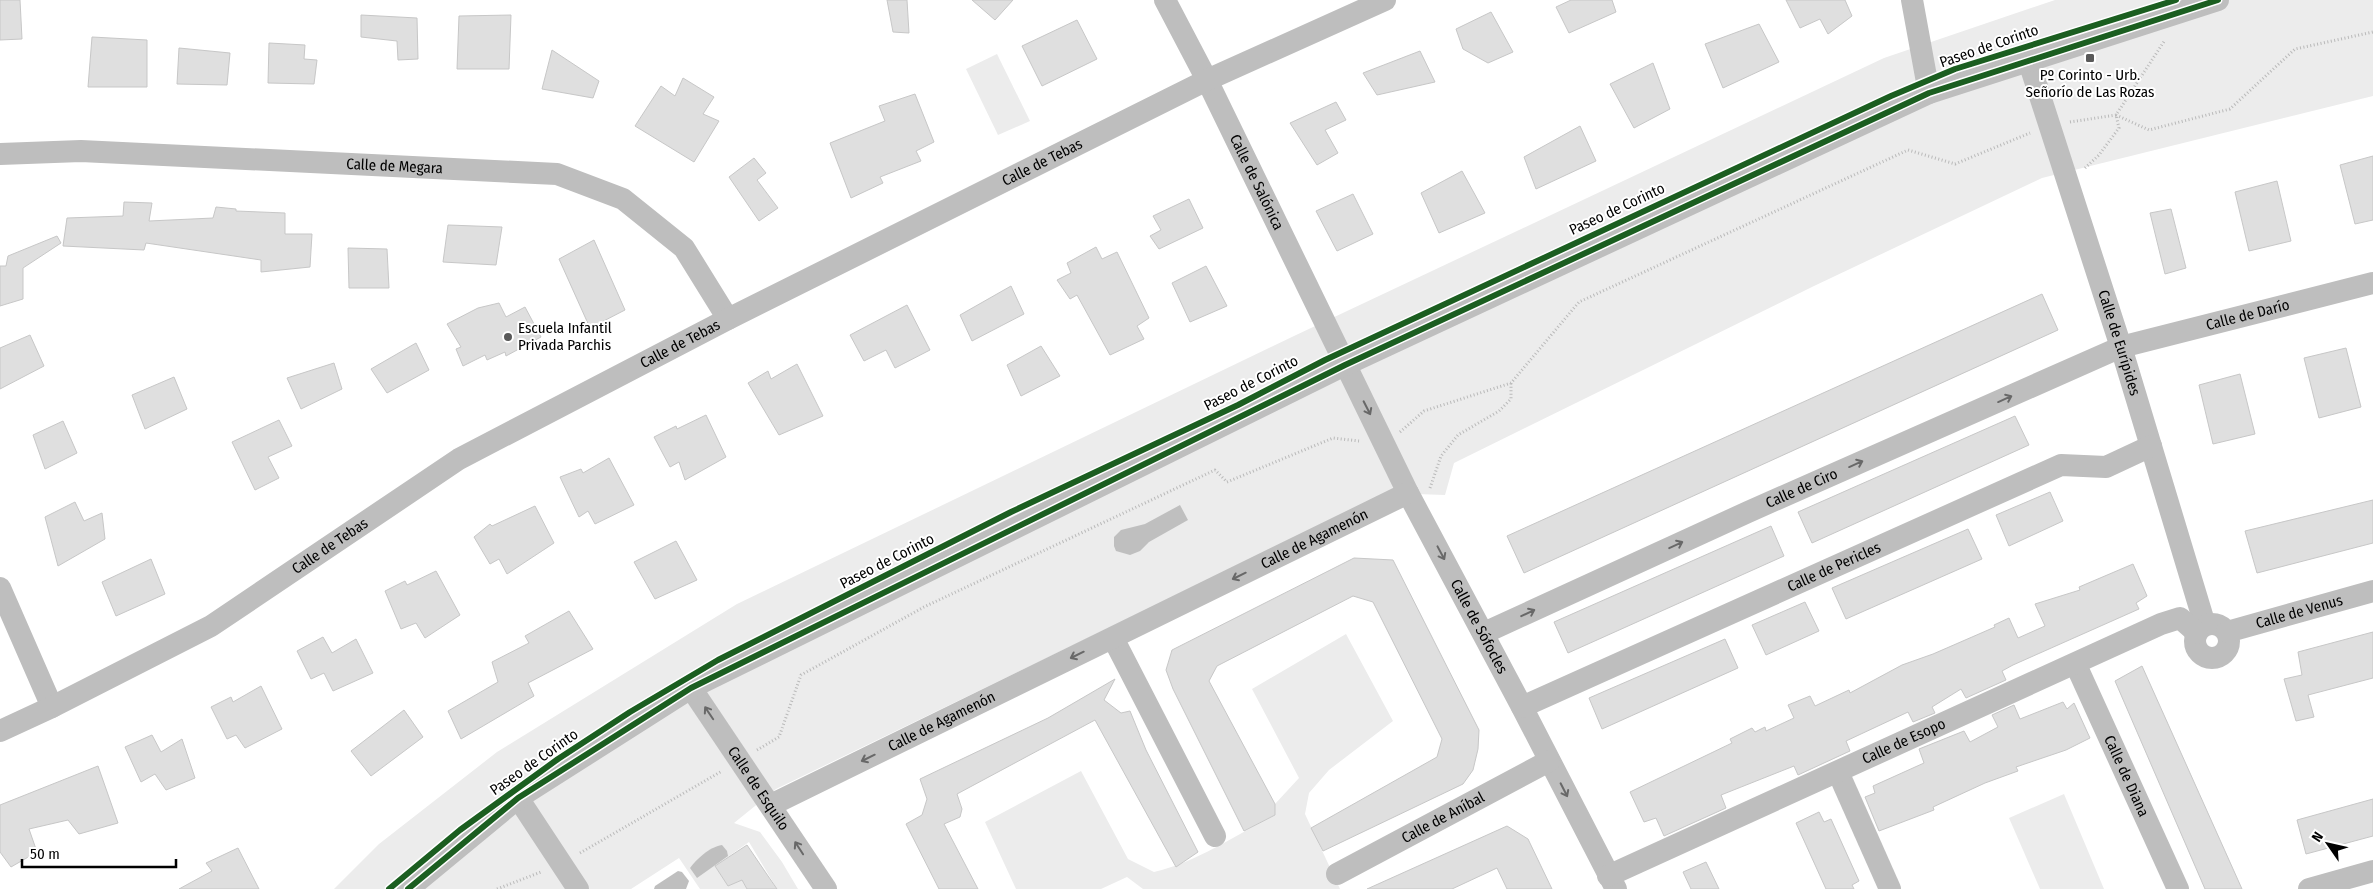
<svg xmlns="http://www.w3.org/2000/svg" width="2373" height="889" font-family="'Fira Sans Condensed',sans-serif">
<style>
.green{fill:#ececec}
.water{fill:#bfbfbf}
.building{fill:#dfdfdf;stroke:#c7c7c7}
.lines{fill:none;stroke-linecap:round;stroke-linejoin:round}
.path{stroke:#b9b9b9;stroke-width:3;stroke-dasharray:1 2.5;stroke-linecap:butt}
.minor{stroke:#bebebe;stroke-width:22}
.cycleway-casing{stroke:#fff;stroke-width:9}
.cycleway{stroke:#1b5e20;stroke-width:6}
.oneway{stroke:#686868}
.poi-dot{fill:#595959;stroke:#fff;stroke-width:2}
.labels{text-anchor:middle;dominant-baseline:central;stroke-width:4;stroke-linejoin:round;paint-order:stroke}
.street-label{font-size:15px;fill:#000;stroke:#fff}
.poi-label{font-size:15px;fill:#000;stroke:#fff}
</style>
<rect width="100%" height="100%" fill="#fff"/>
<g class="green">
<polygon points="2055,0 2373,0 2373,96 2042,178 1814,286 1454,463 1445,495 1387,493 776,789 734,823 760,832 782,862 798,889 777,889 749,842 715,866 728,886 742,879 747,889 700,889 679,858 631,889 334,889 379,844 497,752 737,604 1294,336 1884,58"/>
<polygon points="997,54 1030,121 998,135 966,69"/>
<path d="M1346,634L1393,721L1329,770L1309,793L1305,814L1340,889H1143L1127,877L1101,889H1016L985,822L1081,771L1128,859L1154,872C1198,862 1235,835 1275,815V804L1299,778L1252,689Z"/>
<polygon points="2064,794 2104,889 2040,889 2009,818"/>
</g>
<g class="water">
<polygon points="1180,505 1188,520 1149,542 1140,551 1130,555 1116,551 1114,546 1114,537 1121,530 1145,524"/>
<path d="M722,845L727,851L728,856L697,878L690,868C696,860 709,847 722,845Z"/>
<polygon points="678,871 682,872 689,881 686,889 654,889 655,886"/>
</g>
<g class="building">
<polygon points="0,0 20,0 22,39 0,40"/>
<polygon points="887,0 907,0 909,33 893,32"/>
<polygon points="972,0 1013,0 995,20"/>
<polygon points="1571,0 1612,0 1616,12 1569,33 1556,7"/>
<polygon points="1786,0 1845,0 1852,16 1828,34 1820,19 1800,28"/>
<polygon points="1491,12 1513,52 1488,63 1463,49 1456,29"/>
<polygon points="361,15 417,18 418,59 398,60 397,41 361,37"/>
<polygon points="511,15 509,69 457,69 459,16"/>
<polygon points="1077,20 1097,59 1042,86 1022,46"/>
<polygon points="1759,24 1779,62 1723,88 1705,44"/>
<polygon points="92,37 147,40 147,87 88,87"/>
<polygon points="269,43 305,45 304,59 317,60 314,84 268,83"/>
<polygon points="179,48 230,53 227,85 177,84"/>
<polygon points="552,50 599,81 593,98 542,89"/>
<polygon points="1420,51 1435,82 1377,95 1363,73"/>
<polygon points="1653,63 1670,109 1634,128 1610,84"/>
<polygon points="683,78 714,97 703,114 719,121 694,162 635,126 661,86 675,96"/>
<polygon points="915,94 934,142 916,151 921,161 880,177 883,183 851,198 830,143 885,121 879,106"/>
<polygon points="1336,102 1346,120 1325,130 1338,153 1317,165 1290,123"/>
<polygon points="1580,126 1596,161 1536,189 1524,157"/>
<polygon points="2373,156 2373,220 2355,224 2340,165"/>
<polygon points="754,158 766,173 757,180 778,208 759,221 729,177"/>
<polygon points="1462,171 1485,213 1439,233 1421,193"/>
<polygon points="2277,181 2291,241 2249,251 2235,192"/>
<polygon points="1353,194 1373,234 1337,251 1316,211"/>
<polygon points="1189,199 1203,228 1159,249 1150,236 1161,230 1153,216"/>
<polygon points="124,202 152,203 149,221 213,218 216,207 236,209 236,211 285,213 285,234 312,234 310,267 261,272 261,260 146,243 144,250 63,246 67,218 123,216"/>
<polygon points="2171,209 2186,268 2165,274 2150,213"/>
<polygon points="448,225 502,227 496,265 443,262"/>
<polygon points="57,236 61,243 23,268 23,299 0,306 0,266 6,266 8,256"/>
<polygon points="594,240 625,310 590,328 559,259"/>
<polygon points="1096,247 1102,259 1117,252 1149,318 1137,326 1144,339 1110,355 1077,295 1070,299 1057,280 1071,273 1067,263"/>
<polygon points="348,248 387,249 389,288 349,288"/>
<polygon points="1206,266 1227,306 1190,322 1172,283"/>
<polygon points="1011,286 1024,314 972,341 960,315"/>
<polygon points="2042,294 2058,330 1524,573 1507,536"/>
<polygon points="499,303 506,317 525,307 541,337 506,356 505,352 487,360 485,355 463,366 456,349 461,347 447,324 478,308"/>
<polygon points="907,305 930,350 895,368 886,350 864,361 850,335"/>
<polygon points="30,335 44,366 0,389 0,348"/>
<polygon points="416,343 429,370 387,393 371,369"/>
<polygon points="1041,346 1060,376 1021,396 1007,365"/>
<polygon points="2346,348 2361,407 2319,418 2304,358"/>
<polygon points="334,363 342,389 301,409 287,378"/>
<polygon points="797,364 823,416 779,435 748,383 768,371 771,379"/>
<polygon points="2240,374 2255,434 2213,444 2199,385"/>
<polygon points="174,377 187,409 145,429 132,395"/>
<polygon points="706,415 726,457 685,480 679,462 670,467 654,437 676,426 677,429"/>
<polygon points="2015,416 2029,445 1812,543 1798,512"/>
<polygon points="279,420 292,446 268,457 279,478 255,490 232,442"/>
<polygon points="63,421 77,453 45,469 33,435"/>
<polygon points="609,458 634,505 595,524 588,511 579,517 560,477 581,469 583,473"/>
<polygon points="2050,492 2063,521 2009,546 1996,515"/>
<polygon points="2373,500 2373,543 2257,573 2245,531"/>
<polygon points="75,502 84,521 102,513 105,539 58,566 45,517"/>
<polygon points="535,506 554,543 507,574 499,559 490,564 474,537 490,524 492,526"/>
<polygon points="1771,526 1784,556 1568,653 1554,622"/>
<polygon points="1968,529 1982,559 1846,619 1832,588"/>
<polygon points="676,541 697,580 655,599 634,562"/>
<polygon points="1354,558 1393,560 1479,730 1478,749 1473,770 1463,784 1323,851 1311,828 1437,757 1442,739 1373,602 1353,596 1217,666 1209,681 1275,804 1275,815 1244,831 1173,689 1166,670 1172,650"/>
<polygon points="151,559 165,594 116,616 102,582"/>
<polygon points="2133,564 2147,596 2136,603 2139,609 2013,665 2002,671 2006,680 1966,698 1961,689 1932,707 1935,713 1913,722 1908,712 1846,741 1850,751 1798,775 1794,766 1721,795 1726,808 1664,836 1656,818 1644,822 1630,792 1732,743 1730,739 1752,728 1755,732 1765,727 1766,731 1794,718 1788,705 1810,696 1815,706 1849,690 1850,693 1902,665 1933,654 1995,627 1994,625 2009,618 2018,638 2045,626 2035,604 2080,590 2079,587"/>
<polygon points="436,571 460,615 425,638 416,623 401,629 385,591 405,581 407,585"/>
<polygon points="1805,602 1819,631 1766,655 1752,625"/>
<polygon points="569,611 593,649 528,683 534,696 461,739 448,711 498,682 492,662 529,643 525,636"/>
<polygon points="2373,632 2373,678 2308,695 2314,717 2296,721 2284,679 2302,675 2298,652"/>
<polygon points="323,637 332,653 356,639 373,673 333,691 324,673 311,679 297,651"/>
<polygon points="1725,639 1738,668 1602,729 1589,698"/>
<polygon points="2142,666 2242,889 2205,889 2115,681"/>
<polygon points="1115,679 1104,700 1121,713 1130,711 1146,750 1198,852 1176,867 1095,720 957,794 962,809 960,817 944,824 978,889 939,889 906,824 922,815 927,799 920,779 1048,718"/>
<polygon points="261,686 282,729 245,748 236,735 227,739 211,707 231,697 233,702"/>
<polygon points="2063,702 2067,709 2074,703 2090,738 2066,750 2016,767 2018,771 1985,783 1933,807 1934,810 1879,831 1865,797 1875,793 1873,786 1924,763 1919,749 1964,731 1970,742 1998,727 1992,715 2014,705 2020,719"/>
<polygon points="404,710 423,737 371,776 351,751"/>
<polygon points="152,735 161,752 182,739 195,778 166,790 155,774 141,782 125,747"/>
<polygon points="98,766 118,823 79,834 68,820 29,829 37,852 11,867 0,852 0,805"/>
<polygon points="2373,799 2373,836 2306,854 2297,820"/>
<polygon points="1819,812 1824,822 1831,819 1840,839 1859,881 1852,885 1854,889 1826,889 1796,823"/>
<polygon points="1507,826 1528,839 1552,889 1507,889 1497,868 1452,889 1367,889"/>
<polygon points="747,845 766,873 777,889 747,889 742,880 728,886 715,866"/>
<polygon points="238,848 259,889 179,889 212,871 206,863"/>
<polygon points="1706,862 1719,889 1691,889 1683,872"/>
</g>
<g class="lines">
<g class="path">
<polyline points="2116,115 2149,130 2230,109 2295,49 2373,32"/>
<polyline points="2070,122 2116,115 2165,40"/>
<polyline points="2085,168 2099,155 2119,128 2116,115"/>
<polyline points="1400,432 1424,411 1511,383 1579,302 1908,150 1955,164 2030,133"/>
<polyline points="1430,488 1441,456 1458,435 1499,411 1511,399 1511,383"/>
<polyline points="757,750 779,737 801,675 924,607 1215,470 1227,482 1333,438 1359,441"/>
<polyline points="580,853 722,771"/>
<polyline points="497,889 541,872"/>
</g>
<g class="minor">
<path id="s1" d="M1165,0L1207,80L1408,493L1522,707L1616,889"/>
<polyline points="1912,0 1929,93"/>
<path id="s2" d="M2029,62L2121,347L2205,625"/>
<path id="s3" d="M0,154L81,151L557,174L623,199L684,248L728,319"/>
<polyline points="0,588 52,707"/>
<circle cx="2212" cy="641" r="17"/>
<path id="s4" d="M2227,632L2373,591"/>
<path id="s5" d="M1484,633L1748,512L2121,347L2373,283"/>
<polyline points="1113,638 1215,836"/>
<path id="s6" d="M2076,665L2178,889"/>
<path id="s7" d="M691,688L826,889"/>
<path id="s8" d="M1522,707L2061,465L2106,467L2151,446"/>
<path id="s9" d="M0,731L52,707L211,626L459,459L728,319L1207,80L1385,0"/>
<polyline points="1838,772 1890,889"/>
<polyline points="518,798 578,889"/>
<path id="s10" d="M771,805L1408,493"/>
<path id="s11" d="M1337,874L1549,761"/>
<path id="s12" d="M1608,876L2161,624L2180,618L2197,633"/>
<polyline points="408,889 518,798 691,688 1345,365 1929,93 2218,0"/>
<polyline points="2309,889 2373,871"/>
</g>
<g class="cycleway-casing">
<g id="cycleway">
<polyline points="389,889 460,830 558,759 630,712 718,660 1011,512 1238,405 1325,360 1891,96 1955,69 2176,0"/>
<polyline points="408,889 518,798 691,688 1345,365 1929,93 2218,0"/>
</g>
</g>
<use href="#cycleway" class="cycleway"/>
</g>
<defs><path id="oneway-shaft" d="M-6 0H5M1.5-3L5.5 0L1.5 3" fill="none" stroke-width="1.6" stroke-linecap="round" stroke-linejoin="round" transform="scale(1.25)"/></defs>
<g class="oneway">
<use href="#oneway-shaft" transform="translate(2005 399) rotate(-24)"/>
<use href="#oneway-shaft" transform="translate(1367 408) rotate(63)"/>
<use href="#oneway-shaft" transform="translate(1856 464) rotate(-24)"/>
<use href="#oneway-shaft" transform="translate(1676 545) rotate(-25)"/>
<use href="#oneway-shaft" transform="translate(1441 553) rotate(62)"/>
<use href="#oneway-shaft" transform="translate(1239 576) rotate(154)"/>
<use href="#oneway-shaft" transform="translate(1528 613) rotate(-25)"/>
<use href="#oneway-shaft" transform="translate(1077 655) rotate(154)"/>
<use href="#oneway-shaft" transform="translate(709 713) rotate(-124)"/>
<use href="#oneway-shaft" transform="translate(868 758) rotate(154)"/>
<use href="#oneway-shaft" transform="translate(1564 790) rotate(63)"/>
<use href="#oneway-shaft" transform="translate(799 848) rotate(-123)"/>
</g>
<g class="poi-dot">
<rect x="2085" y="53" width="10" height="10" rx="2.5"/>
<circle cx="508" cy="337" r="5"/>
</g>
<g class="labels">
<g class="street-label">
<text transform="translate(1989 46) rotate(-19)">Paseo de Corinto</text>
<text stroke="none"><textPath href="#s9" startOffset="1189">Calle de Tebas</textPath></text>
<text stroke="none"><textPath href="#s3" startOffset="395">Calle de Megara</textPath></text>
<text stroke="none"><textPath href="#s1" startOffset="204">Calle de Salónica</textPath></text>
<text transform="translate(1617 209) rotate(-25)">Paseo de Corinto</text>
<text stroke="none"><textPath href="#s5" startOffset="829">Calle de Darío</textPath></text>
<text stroke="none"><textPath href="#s2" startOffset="295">Calle de Eurípides</textPath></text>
<text stroke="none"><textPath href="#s9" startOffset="784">Calle de Tebas</textPath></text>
<text transform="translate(1251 383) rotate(-27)">Paseo de Corinto</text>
<text stroke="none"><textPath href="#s5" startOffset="349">Calle de Ciro</textPath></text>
<text stroke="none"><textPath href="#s10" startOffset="605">Calle de Agamenón</textPath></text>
<text stroke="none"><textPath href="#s9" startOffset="379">Calle de Tebas</textPath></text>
<text transform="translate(887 561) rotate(-27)">Paseo de Corinto</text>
<text stroke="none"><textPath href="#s8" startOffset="342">Calle de Pericles</textPath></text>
<text stroke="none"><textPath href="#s4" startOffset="75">Calle de Venus</textPath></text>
<text stroke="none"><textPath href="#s1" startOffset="701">Calle de Sófocles</textPath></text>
<text stroke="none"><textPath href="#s10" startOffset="190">Calle de Agamenón</textPath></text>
<text stroke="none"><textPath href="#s12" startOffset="325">Calle de Esopo</textPath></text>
<text transform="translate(534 762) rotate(-35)">Paseo de Corinto</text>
<text stroke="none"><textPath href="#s6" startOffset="122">Calle de Diana</textPath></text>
<text stroke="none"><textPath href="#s7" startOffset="121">Calle de Esquilo</textPath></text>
<text stroke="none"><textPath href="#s11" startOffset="120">Calle de Aníbal</textPath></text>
</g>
<g class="poi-label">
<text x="2090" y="75">Pº Corinto - Urb.<tspan x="2090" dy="17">Señorío de Las Rozas</tspan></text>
<text x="518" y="328" text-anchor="start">Escuela Infantil<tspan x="518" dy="17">Privada Parchis</tspan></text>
</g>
</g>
<g transform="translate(2328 844) rotate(304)" stroke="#ffffff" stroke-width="4" paint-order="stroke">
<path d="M0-4L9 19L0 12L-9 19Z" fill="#000000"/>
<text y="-8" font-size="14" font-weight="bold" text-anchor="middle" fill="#000000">N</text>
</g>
<path d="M22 859v8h154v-8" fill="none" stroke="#000000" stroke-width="2.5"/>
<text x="30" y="859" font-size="15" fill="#000000" stroke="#ffffff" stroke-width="4" paint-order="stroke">50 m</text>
</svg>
